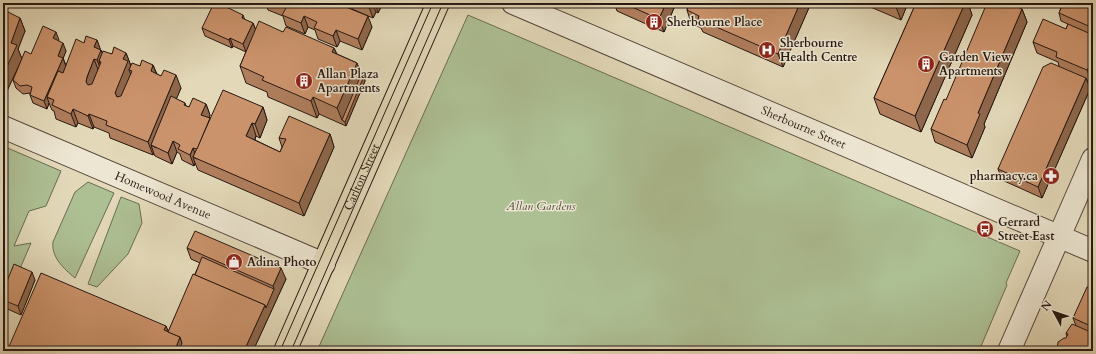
<svg xmlns="http://www.w3.org/2000/svg" width="1096" height="354" font-family="Cardo,serif">
<style>
.green{fill:#adc094;stroke:#6a6c53}
.lines{fill:none;stroke-linecap:round;stroke-linejoin:round}
.minor-casing{stroke:#57483c;stroke-width:24}
.major-casing{stroke:#281812;stroke-width:24}
.minor{stroke:#ede6d2;stroke-width:22}
.major{stroke:#e3d9b9;stroke-width:22}
.tram{stroke:#281812;stroke-width:1}
.wall{fill:#af7e5d;stroke:#281812}
.shaded-wall{fill:#8e674c;stroke:#281812}
.building{fill:#cb936c;stroke:#281812}
.labels{text-anchor:middle;dominant-baseline:central;stroke-width:3;stroke-linejoin:round;paint-order:stroke}
.poi-label{font-size:12px;font-weight:bold;fill:#281812;stroke:#ede6d2;text-anchor:start}
.street-label{font-size:12px;fill:#281812;stroke:#ede6d2}
.park-label{font-size:12px;font-style:italic;fill:#504a39;stroke:#ede6d2}
</style>
<rect width="100%" height="100%" fill="#e3d9b9"/>
<filter id="stains"><feTurbulence type="fractalNoise" baseFrequency=".005" numOctaves="4"/><feColorMatrix values="0 0 0 0 .2 0 0 0 0 .09 0 0 0 0 .02 0 0 0 .5 -.17"/></filter>
<radialGradient id="worn" r=".72"><stop offset=".6" stop-color="#630" stop-opacity="0"/><stop offset="1" stop-color="#630" stop-opacity=".3"/></radialGradient>
<g class="green">
<polygon points="468,15 1020,251 1006,283 1007,285 979,351 317,351"/>
<polygon points="3,146 61,171 46,206 29,211 14,246 31,243 3,308"/>
<path d="M88,182L114,193L75,278C64,269 51,257 53,242L75,192Z"/>
<polygon points="121,197 139,204 142,223 128,254 97,287 88,284"/>
</g>
<g class="lines">
<g class="minor-casing">
<g id="minor">
<path id="s1" d="M513,3L1093,251"/>
<path id="s2" d="M3,127L324,264"/>
<polyline points="1009,351 1093,159"/>
</g>
</g>
<g class="major-casing">
<g id="major">
<path id="s3" d="M285,351L438,3"/>
</g>
</g>
<use href="#minor" class="minor"/>
<use href="#major" class="major"/>
<g class="tram">
<polyline points="280,351 433,3"/>
<polyline points="291,351 443,3"/>
</g>
</g>
<g class="wall">
<polygon points="266,3 383,3 378,13 376,12 373,18 352,9 372,27 362,50 340,41 337,47 318,39 315,30 308,27 305,34 286,26 283,16 268,10"/>
<polygon points="614,3 676,3 664,32 617,11"/>
<polygon points="689,3 811,3 783,67 703,32 701,28 691,23 687,10"/>
<polygon points="861,3 908,3 901,20"/>
<polygon points="916,3 968,3 972,15 921,132 880,114 874,98"/>
<polygon points="1063,3 1093,3 1093,78 1091,81 1087,80 1090,89 1042,198 1002,180 998,169 1059,66 1058,62 1037,53 1033,42 1066,29 1068,24 1061,21 1059,13"/>
<polygon points="1022,9 1027,22 984,124 985,127 972,158 935,142 931,129 946,100"/>
<polygon points="3,13 20,18 25,31 18,49 22,59 6,93 3,92"/>
<polygon points="245,20 253,23 256,30 283,32 334,48 337,54 357,63 361,75 364,76 365,81 346,126 319,114 317,118 268,97 267,92 246,83 240,66 246,52 233,46 232,48 205,36 202,28"/>
<polygon points="59,40 58,41 66,51 63,58 66,65 84,43 97,40 100,49 101,50 103,53 112,54 126,53 131,66 140,66 153,65 157,74 181,88 176,99 185,103 186,106 189,107 206,104 210,115 209,118 210,118 263,107 267,120 260,138 256,136 255,140 280,152 282,147 279,138 330,134 334,147 304,216 198,170 195,163 194,166 182,160 180,154 177,152 172,164 155,156 154,154 153,155 110,138 109,133 94,127 93,129 78,123 76,127 56,119 54,111 52,110 49,103 47,109 33,103 30,95 30,93 23,94 16,88 13,80 31,54"/>
<polygon points="187,248 286,279 253,351 7,351 166,326 168,332 200,263 191,259"/>
<polygon points="35,280 21,315 3,307 3,291"/>
<polygon points="1093,287 1093,351 1057,351 1057,350 1066,338 1067,337 1066,333 1076,326 1073,318"/>
</g>
<g class="shaded-wall">
<polygon points="348,3 350,3 353,11 346,7"/>
<polygon points="371,3 372,3 376,12 373,18 369,7"/>
<polygon points="375,3 383,3 378,13"/>
<polygon points="666,3 676,3 664,32 659,19"/>
<polygon points="800,3 811,3 783,67 778,54"/>
<polygon points="898,3 908,3 901,20 896,7"/>
<polygon points="965,3 968,3 972,15 921,132 915,116"/>
<polygon points="1022,9 1027,22 984,124 985,127 972,158 967,145 978,113"/>
<polygon points="243,15 246,23 242,18"/>
<polygon points="304,16 308,27 305,34 301,23"/>
<polygon points="368,16 372,27 362,50 358,39"/>
<polygon points="20,18 25,31 18,49 22,59 6,93 3,85 3,75 11,43"/>
<polygon points="253,23 256,31 246,52 243,44"/>
<polygon points="336,30 340,41 337,47 333,36"/>
<polygon points="56,32 59,40 56,46 53,38"/>
<polygon points="230,38 233,46 232,48 229,40"/>
<polygon points="97,40 101,51 101,50 106,63 99,61 103,71 102,73 97,60 94,47"/>
<polygon points="63,43 66,51 61,64 58,56"/>
<polygon points="334,48 341,65 332,52"/>
<polygon points="1093,52 1093,78 1091,81 1087,70 1091,55"/>
<polygon points="126,53 131,66 129,70 132,77 120,106 115,93 123,59"/>
<polygon points="63,58 66,67 51,99 47,97 49,103 47,109 44,101"/>
<polygon points="94,59 99,72 91,95 86,82 87,77"/>
<polygon points="357,63 363,79 364,76 365,81 346,126 345,122 342,120 337,108"/>
<polygon points="153,65 158,78 151,71"/>
<polygon points="176,75 181,88 156,148 151,145 154,154 153,155 148,142"/>
<polygon points="1086,78 1090,89 1042,198 1038,187"/>
<polygon points="313,97 319,114 317,118 311,101"/>
<polygon points="206,104 210,115 206,126 201,115"/>
<polygon points="263,107 267,120 260,138 255,124"/>
<polygon points="73,109 78,123 76,127 71,114"/>
<polygon points="89,114 94,127 93,129 88,116"/>
<polygon points="252,123 256,136 251,149 246,136"/>
<polygon points="330,134 334,147 304,216 299,203"/>
<polygon points="173,141 177,152 172,164 168,153"/>
<polygon points="193,148 197,159 193,157 195,163 194,166 190,155"/>
<polygon points="281,268 286,279 253,351 244,351 265,305 274,289 273,286"/>
<polygon points="32,272 35,280 21,315 18,306"/>
<polygon points="166,326 171,338 164,330"/>
<polygon points="180,337 185,351 175,351 175,350"/>
</g>
<g class="building">
<polygon points="214,3 218,3 243,15 242,18 253,23 243,44 230,38 229,40 202,28"/>
<polygon points="275,3 348,3 346,7 368,16 358,39 336,30 333,36 314,28 317,22 304,16 301,23 282,15 286,8"/>
<polygon points="359,3 371,3 369,7"/>
<polygon points="623,3 666,3 659,19"/>
<polygon points="689,3 800,3 778,54 698,19 699,16 687,10"/>
<polygon points="886,3 898,3 896,7"/>
<polygon points="916,3 965,3 915,116 874,98"/>
<polygon points="987,3 1008,3 1022,9 978,113 980,114 967,145 931,129 944,99 946,100"/>
<polygon points="1063,3 1089,3 1093,5 1093,28 1059,13"/>
<polygon points="4,10 20,18 11,43 17,45 3,75 3,13"/>
<polygon points="1043,19 1066,29 1068,24 1093,35 1093,52 1091,55 1093,56 1091,59 1093,60 1093,61 1087,70 1056,57 1057,52 1033,42"/>
<polygon points="259,21 283,32 286,27 334,48 332,52 357,63 337,108 313,97 311,101 262,80 264,77 240,66"/>
<polygon points="43,26 56,32 53,38 63,43 58,56 63,58 44,101 30,95 32,87 27,85 20,86 13,80 25,51 31,54"/>
<polygon points="86,36 97,40 94,47 101,50 97,60 94,59 87,77 86,82 88,85 92,84 101,62 99,61 103,51 112,54 114,47 126,53 123,59 128,61 115,93 117,97 121,96 132,71 129,70 132,63 140,66 142,60 153,65 151,71 161,76 164,70 176,75 148,142 106,125 107,121 89,114 88,116 73,109 71,114 52,105 54,100 47,97 58,71 63,73 76,39 84,43"/>
<polygon points="1051,63 1086,78 1038,187 998,169 1043,67"/>
<polygon points="361,75 364,76 345,122 342,120"/>
<polygon points="223,90 263,107 255,124 252,123 246,136 280,152 286,139 279,138 289,116 330,134 299,203 193,157"/>
<polygon points="171,96 185,103 184,105 189,107 193,98 206,104 201,115 210,118 197,149 193,148 190,155 178,149 180,145 173,141 168,153 151,145"/>
<polygon points="195,231 281,268 273,286 187,248"/>
<polygon points="202,257 274,289 266,308 265,305 195,275"/>
<polygon points="14,264 32,272 18,306 3,300 3,291"/>
<polygon points="41,273 166,326 164,330 180,337 175,350 178,351 7,351"/>
<polygon points="193,274 265,305 244,351 179,351 182,343 180,337 168,332"/>
<polygon points="1091,286 1093,287 1093,327 1073,318 1087,287"/>
<polygon points="1072,324 1093,333 1093,351 1058,351 1057,350 1058,342 1064,338 1066,338 1068,334 1066,333"/>
</g>
<defs>
<g id="building-disc" transform="scale(0.9)"><circle r="9.5" fill="#8f2418" stroke="#ede6d2"/><path d="M-4-6H4V6H1V3H-1V6H-4ZM-2.5-4.3h1.7v1.8h-1.7ZM.8-4.3h1.7v1.8H.8ZM-2.5-1h1.7V.8h-1.7ZM.8-1h1.7V.8H.8Z" fill="#fff"/></g>
<g id="hospital-disc" transform="scale(0.9)"><circle r="9.5" fill="#8f2418" stroke="#ede6d2"/><path d="M-5-5h3v3.5h4V-5h3V5h-3V1.5h-4V5h-3Z" fill="#fff"/></g>
<g id="pharmacy-disc" transform="scale(0.9)"><circle r="9.5" fill="#8f2418" stroke="#ede6d2"/><path d="M-2-6h4v4h4v4h-4v4h-4v-4h-4v-4h4Z" fill="#fff"/></g>
<g id="bus-disc" transform="scale(0.9)"><circle r="9.5" fill="#8f2418" stroke="#ede6d2"/><path d="M-5-6H5V4H4V6H2V4H-2V6H-4V4H-5ZM-3.5-4V0h7V-4ZM-3.5 1.2v1.5H-2V1.2ZM2 1.2v1.5H3.5V1.2Z" fill="#fff"/></g>
<g id="shop-disc" transform="scale(0.9)"><circle r="9.5" fill="#8f2418" stroke="#ede6d2"/><path d="M-5-2.5h2.3a2.7 3.5 0 0 1 5.4 0H5L5.5 6h-11ZM-1.5-2.5h3a1.5 2.3 0 0 0-3 0Z" fill="#fff"/></g>
</defs>
<g fill-rule="evenodd">
<use href="#building-disc" x="654" y="22"/>
<use href="#hospital-disc" x="767" y="50"/>
<use href="#building-disc" x="926" y="64"/>
<use href="#building-disc" x="304" y="81"/>
<use href="#pharmacy-disc" x="1051" y="176"/>
<use href="#bus-disc" x="985" y="229"/>
<use href="#shop-disc" x="234" y="262"/>
</g>
<g class="labels">
<g class="poi-label">
<text x="667" y="22">Sherbourne Place</text>
<text x="780" y="43">Sherbourne<tspan x="780" dy="14">Health Centre</tspan></text>
<text x="939" y="57">Garden View<tspan x="939" dy="14">Apartments</tspan></text>
<text x="317" y="74">Allan Plaza<tspan x="317" dy="14">Apartments</tspan></text>
<text x="1038" y="176" text-anchor="end">pharmacy.ca</text>
<text x="998" y="222">Gerrard<tspan x="998" dy="14">Street East</tspan></text>
<text x="247" y="262">Adina Photo</text>
</g>
<g class="street-label">
<text stroke="none"><textPath href="#s1" startOffset="316">Sherbourne Street</textPath></text>
<text stroke="none"><textPath href="#s3" startOffset="190">Carlton Street</textPath></text>
<text stroke="none"><textPath href="#s2" startOffset="174">Homewood Avenue</textPath></text>
</g>
<g class="park-label">
<text x="541" y="206">Allan Gardens</text>
</g>
</g>
<rect width="1096" height="354" fill="none" stroke="#e3d9b9" stroke-width="16"/>
<rect x="4" y="4" width="1088" height="346" fill="none" stroke="#281812" stroke-width="2"/>
<rect x="8" y="8" width="1080" height="338" fill="none" stroke="#281812"/>
<g transform="translate(1054 312) rotate(310)" stroke="#ede6d2" stroke-width="3" paint-order="stroke">
<path d="M0-3L7 15L0 10L-7 15Z" fill="#281812"/>
<text y="-6" font-size="11" font-weight="bold" text-anchor="middle" fill="#281812">N</text>
</g>
<rect width="100%" height="100%" filter="url(#stains)"/>
<rect width="100%" height="100%" fill="url(#worn)"/>
</svg>
